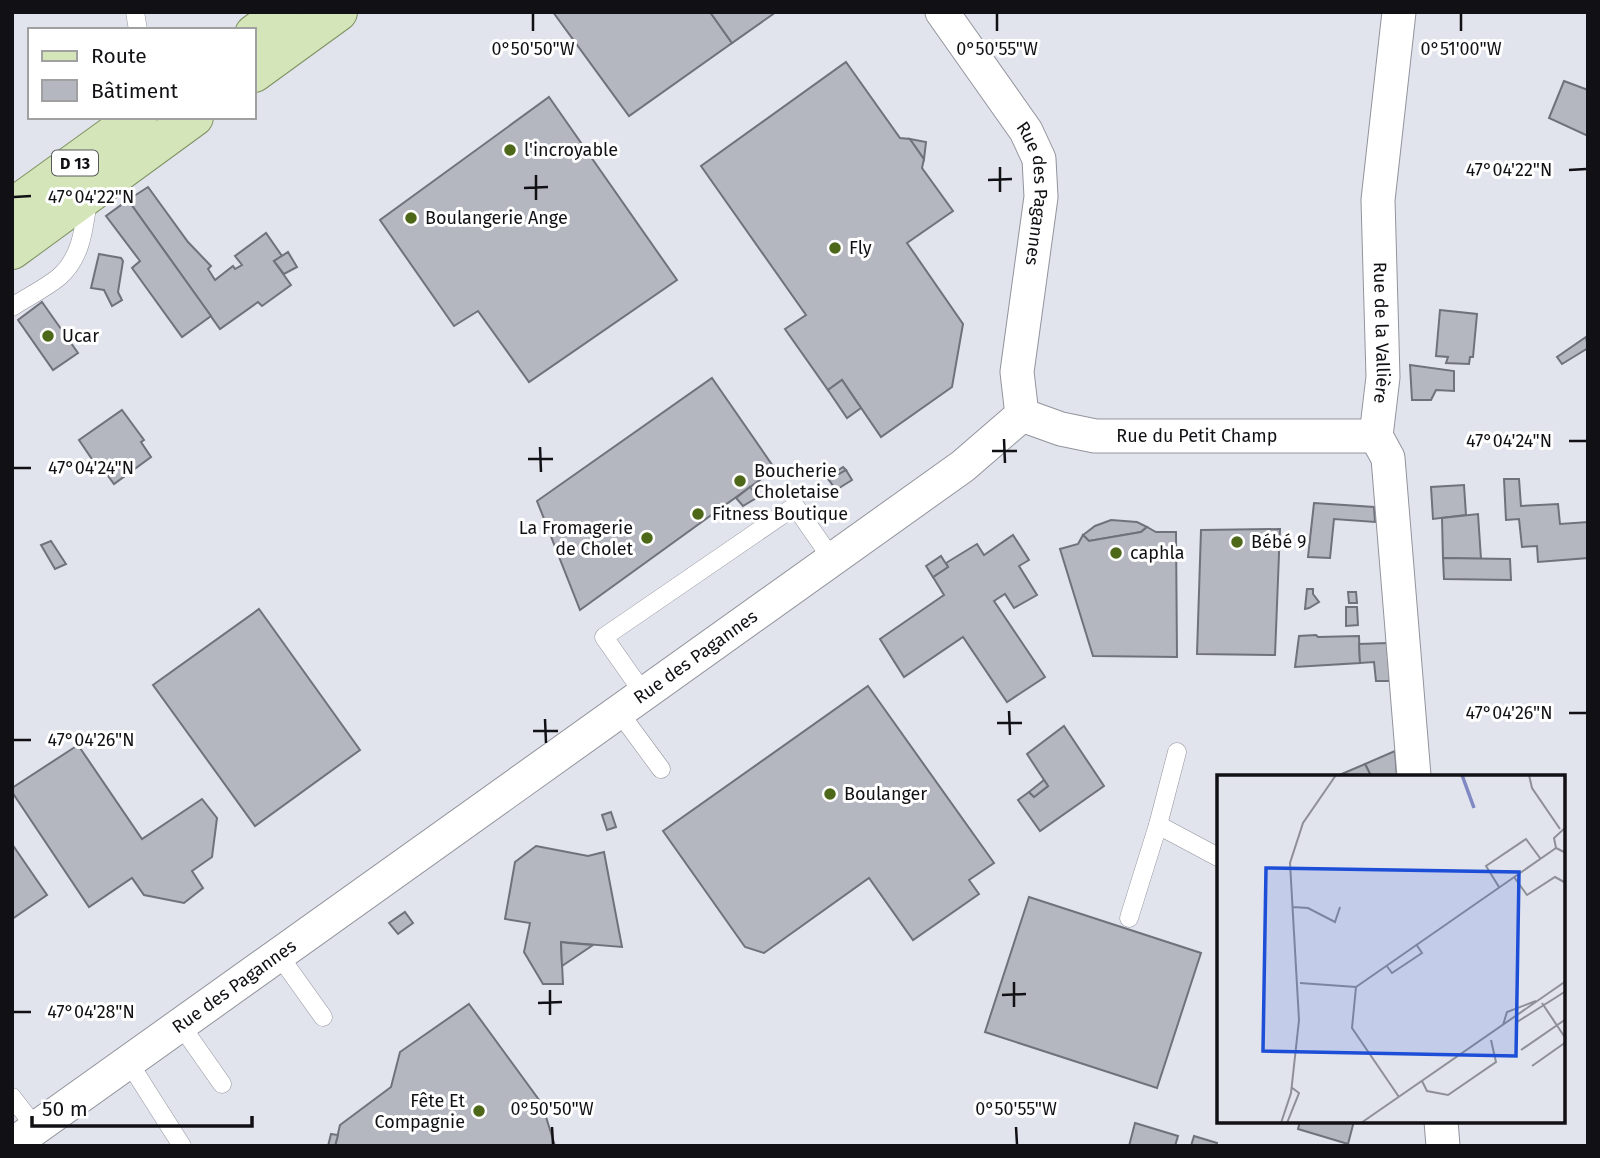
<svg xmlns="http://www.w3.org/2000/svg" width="1600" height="1158" font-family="'Fira Sans',sans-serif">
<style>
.building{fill:#b5b7c0;stroke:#70727b;stroke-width:2}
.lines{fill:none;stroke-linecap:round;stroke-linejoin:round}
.lane-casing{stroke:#92949d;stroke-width:19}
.street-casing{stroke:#92949d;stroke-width:35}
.primary-casing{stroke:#7e9161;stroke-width:40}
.lane{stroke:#fff;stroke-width:18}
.street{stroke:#fff;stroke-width:33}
.primary{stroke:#d4e6b9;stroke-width:38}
.ticks{fill:none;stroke:#111115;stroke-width:2.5}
.poi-dot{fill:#4e6819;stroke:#fff;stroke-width:2.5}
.labels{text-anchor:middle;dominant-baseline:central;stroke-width:6;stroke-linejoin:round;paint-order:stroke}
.shield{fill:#fff;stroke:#58585b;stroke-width:2}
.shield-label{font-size:16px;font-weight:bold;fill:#111115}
.poi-label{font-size:18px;fill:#111115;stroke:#fff;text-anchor:start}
.street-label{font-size:18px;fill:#111115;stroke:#fff}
.inset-river{fill:none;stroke:#7f88c3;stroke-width:3.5}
.inset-road{fill:none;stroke:#8e8f97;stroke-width:2}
.view{fill:#1d4ed8;fill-opacity:0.15;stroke:#1d4ed8;stroke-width:3.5}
.inset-edge{fill:none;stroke:#111115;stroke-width:3.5}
.ticks-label{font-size:18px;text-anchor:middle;fill:#111115;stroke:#fff;stroke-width:6;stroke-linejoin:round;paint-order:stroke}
</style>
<rect width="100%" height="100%" fill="#e1e3ed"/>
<g class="building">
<polygon points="553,12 710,12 732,43 629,116"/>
<polygon points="710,12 776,12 732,43"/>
<polygon points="846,62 900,138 910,139 924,159 922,168 953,211 907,243 963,324 952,387 881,437 842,380 828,390 785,329 806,315 701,166"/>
<polygon points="1564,81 1588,90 1588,136 1549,118"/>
<polygon points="549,97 677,280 529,382 478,311 454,326 380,220"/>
<polygon points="910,139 926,142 924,159"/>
<polygon points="148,187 188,242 211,266 208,269 215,280 233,266 235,269 242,265 235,256 266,233 282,256 274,261 291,285 262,306 258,302 220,329 128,200"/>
<polygon points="128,200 211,316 182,337 132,268 140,261 106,216"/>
<polygon points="288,252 297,267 284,274 274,261"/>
<polygon points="99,254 121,258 123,261 118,292 122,300 112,306 104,290 91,288"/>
<polygon points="42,302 78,353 53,370 18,320"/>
<polygon points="1440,310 1477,314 1473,357 1470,357 1469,364 1446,363 1448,357 1436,356"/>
<polygon points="1586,337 1588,348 1562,364 1557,357"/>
<polygon points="1410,365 1454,371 1454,391 1436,390 1431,400 1412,400"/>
<polygon points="712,378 775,469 580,610 537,501"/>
<polygon points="842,380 861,408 847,418 828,390"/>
<polygon points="122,410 144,440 141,442 151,457 114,484 103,469 100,471 79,440"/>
<polygon points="843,467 846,470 829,480 827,478"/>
<polygon points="846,470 852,480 836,490 829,480"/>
<polygon points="1504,479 1519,479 1521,506 1558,504 1560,524 1588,522 1588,558 1538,562 1537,546 1522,547 1519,519 1506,520"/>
<polygon points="1464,485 1466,515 1433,519 1431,487"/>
<polygon points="750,487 758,497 743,506 736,498"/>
<polygon points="1314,503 1374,507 1375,522 1334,519 1330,558 1308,557"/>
<polygon points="1478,514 1481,559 1443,558 1442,518"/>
<polygon points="1111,520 1137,522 1147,527 1141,532 1089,541 1083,535 1095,526"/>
<polygon points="1147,527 1156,532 1176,532 1177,657 1093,656 1060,549 1078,544 1083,535 1089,541 1141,532"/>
<polygon points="1280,529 1275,655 1197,654 1201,530"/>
<polygon points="1013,535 1029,560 1019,566 1037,595 1014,608 1005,594 994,601 1045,677 1007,702 963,637 904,677 880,639 944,595 933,577 948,567 946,563 977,544 984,555"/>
<polygon points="51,541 66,564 55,569 41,545"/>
<polygon points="941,556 948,567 933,577 926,566"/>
<polygon points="1443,558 1510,559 1511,580 1444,579"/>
<polygon points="1307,589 1313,589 1313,594 1319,602 1309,608 1305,609"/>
<polygon points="1348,592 1356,592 1357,603 1349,603"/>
<polygon points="1346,607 1357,607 1358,625 1346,626"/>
<polygon points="259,609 360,750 255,826 153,685"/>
<polygon points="1316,635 1318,637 1359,636 1360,663 1295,667 1299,636"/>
<polygon points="1387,643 1390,681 1376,681 1374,662 1360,663 1359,644"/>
<polygon points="868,686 994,863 969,880 979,894 913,940 869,878 764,953 745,947 663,831"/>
<polygon points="1064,726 1104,786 1040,831 1018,800 1029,792 1034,797 1048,786 1027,754"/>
<polygon points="78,745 142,839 202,799 217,818 212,857 192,871 203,888 184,903 144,895 132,878 89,907 12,792 12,788"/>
<polygon points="1395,751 1397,776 1371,776 1365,764"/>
<polygon points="1365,764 1371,776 1337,776"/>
<polygon points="1044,780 1048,786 1034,797 1029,792"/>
<polygon points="611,812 616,827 607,830 602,815"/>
<polygon points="12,844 47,895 12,919"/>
<polygon points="536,846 588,856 604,852 622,947 561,942 563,984 543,984 524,952 530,923 505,919 515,862"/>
<polygon points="1029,897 1201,953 1157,1088 985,1032"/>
<polygon points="405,912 413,923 398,934 389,923"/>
<polygon points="561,942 568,943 593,945 562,966"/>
<polygon points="469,1004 542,1104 555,1146 335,1146 340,1125 391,1087 400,1052"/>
<polygon points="1300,1121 1354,1121 1348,1144 1298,1129"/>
<polygon points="1135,1123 1178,1136 1175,1146 1129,1146"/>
<polygon points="331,1134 338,1135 335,1146 328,1146"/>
<polygon points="1194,1136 1217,1143 1216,1146 1191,1146"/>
</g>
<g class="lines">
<g class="lane-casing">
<g id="lane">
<polyline points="135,12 138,30"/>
<path d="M12,307C27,297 46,288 59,277C82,257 84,227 88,200"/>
<polyline points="644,694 604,637 795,506 832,559"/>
<polyline points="619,712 661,769"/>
<polyline points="1158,825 1177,752"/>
<polyline points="1129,918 1158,825 1218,857"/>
<polyline points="278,954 323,1017"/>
<polyline points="180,1024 222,1084"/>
<polyline points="128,1061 182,1146"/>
<polyline points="12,1097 36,1128"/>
</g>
</g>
<g class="street-casing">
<g id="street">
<path id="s1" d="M942,12L1026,131L1039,159L1041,197L1017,372L1022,415"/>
<path id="s2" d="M1399,12L1378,200L1383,377L1376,436L1388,458L1414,776"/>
<path id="s3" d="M1022,415L1061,429L1095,436H1376"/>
<polyline points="1441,1121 1443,1146"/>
<path id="s4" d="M12,1145L963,466L1022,415"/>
</g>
</g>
<g class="primary-casing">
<g id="primary">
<polyline points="254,34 284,12"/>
<polyline points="254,73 338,12"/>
<polyline points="12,208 138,117"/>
<polyline points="12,250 194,117"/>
</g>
</g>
<use href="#lane" class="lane"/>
<use href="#street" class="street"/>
<use href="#primary" class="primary"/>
</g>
<path class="ticks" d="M533,14V31M997,14V31M1461,14V31M1000,167V192M1569,170L1586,169M536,175V200M988,180L1012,179M524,188L548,187M14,197L31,196M1004,439L1005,463M1569,441H1586M540,447L541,472M992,451H1017M528,459H553M14,468H31M1009,711L1010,735M1569,713H1586M545,719L546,743M997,723H1022M533,731H558M14,740H31M1014,982V1007M550,990V1015M1002,995L1026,994M538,1003L562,1002M14,1012H31M552,1127L553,1144M1016,1127L1017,1144"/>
<g class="poi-dot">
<circle cx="510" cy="150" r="7"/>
<circle cx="411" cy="218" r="7"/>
<circle cx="835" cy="248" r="7"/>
<circle cx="48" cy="336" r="7"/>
<circle cx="740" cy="481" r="7"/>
<circle cx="698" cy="514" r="7"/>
<circle cx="647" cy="538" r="7"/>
<circle cx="1237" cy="542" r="7"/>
<circle cx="1116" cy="553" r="7"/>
<circle cx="830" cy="794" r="7"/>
<circle cx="479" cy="1111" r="7"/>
</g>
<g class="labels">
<rect class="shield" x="52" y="150.5" width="46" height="25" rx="5"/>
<g class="shield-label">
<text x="75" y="163">D 13</text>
</g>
<g class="poi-label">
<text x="524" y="150">l'incroyable</text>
<text x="425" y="218">Boulangerie Ange</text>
<text x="849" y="248">Fly</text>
<text x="62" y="336">Ucar</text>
<text x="754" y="471">Boucherie<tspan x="754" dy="21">Choletaise</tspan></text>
<text x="712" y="514">Fitness Boutique</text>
<text x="633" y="528" text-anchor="end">La Fromagerie<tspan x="633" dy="21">de Cholet</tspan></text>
<text x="1251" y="542">Bébé 9</text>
<text x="1130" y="553">caphla</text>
<text x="844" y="794">Boulanger</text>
<text x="465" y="1101" text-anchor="end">Fête Et<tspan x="465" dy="21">Compagnie</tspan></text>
</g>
<g class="street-label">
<text stroke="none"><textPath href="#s1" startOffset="210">Rue des Pagannes</textPath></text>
<text stroke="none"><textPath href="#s2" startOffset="322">Rue de la Vallière</textPath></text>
<text stroke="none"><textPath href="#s3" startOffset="178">Rue du Petit Champ</textPath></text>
<text stroke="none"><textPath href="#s4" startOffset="840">Rue des Pagannes</textPath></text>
<text stroke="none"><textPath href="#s4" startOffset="273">Rue des Pagannes</textPath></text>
</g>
</g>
<g transform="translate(1217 775)">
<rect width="348" height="348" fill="#e1e3ed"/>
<path class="inset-river" d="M245,0L257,33"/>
<path class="inset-road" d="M312,0L315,13L343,54M349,52L337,63L339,73L349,78M297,102L310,120L338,102L349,108M282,112L269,91L309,64L323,83M76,132L91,133L118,147L123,132M169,190L175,198L205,178L199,169M83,208L139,212M139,212L339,73M139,212L135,253L182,322M325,228L349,264M300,247L349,216M286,250L290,237L319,226M304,275L349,244M315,291L349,267M205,306L210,316L231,320L279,287L274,265M64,348L74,318L82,245L73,88L86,48L119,0M70,348L82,318L74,312M144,348L349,206"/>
<path class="view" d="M49,93L302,97L299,281L46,276Z"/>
<rect width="348" height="348" class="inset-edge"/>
</g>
<g class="ticks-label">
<text x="533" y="55">0°50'50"W</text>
<text x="997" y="55">0°50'55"W</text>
<text x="1461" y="55">0°51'00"W</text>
<text x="1509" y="176">47°04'22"N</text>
<text x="91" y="203">47°04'22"N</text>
<text x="1509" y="447">47°04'24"N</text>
<text x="91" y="474">47°04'24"N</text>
<text x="1509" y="719">47°04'26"N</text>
<text x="91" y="746">47°04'26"N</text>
<text x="91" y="1018">47°04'28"N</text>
<text x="552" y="1115">0°50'50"W</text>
<text x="1016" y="1115">0°50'55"W</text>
</g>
<rect width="1600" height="1158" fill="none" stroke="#111115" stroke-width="28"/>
<rect x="28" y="28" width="228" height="91" fill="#ffffff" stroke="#a0a0a1" stroke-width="2"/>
<rect x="42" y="51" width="35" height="10" fill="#d4e6b9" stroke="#a0a0a1" stroke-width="2"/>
<text x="91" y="63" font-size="21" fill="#111115">Route</text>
<rect x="42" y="80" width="35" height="21" fill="#b5b7c0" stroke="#a0a0a1" stroke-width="2"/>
<text x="91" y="98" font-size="21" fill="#111115">Bâtiment</text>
<path d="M32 1116v10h220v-10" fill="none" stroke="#111115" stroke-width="3.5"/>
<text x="42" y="1116" font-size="21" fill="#111115" stroke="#ffffff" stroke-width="5" paint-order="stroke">50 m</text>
</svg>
